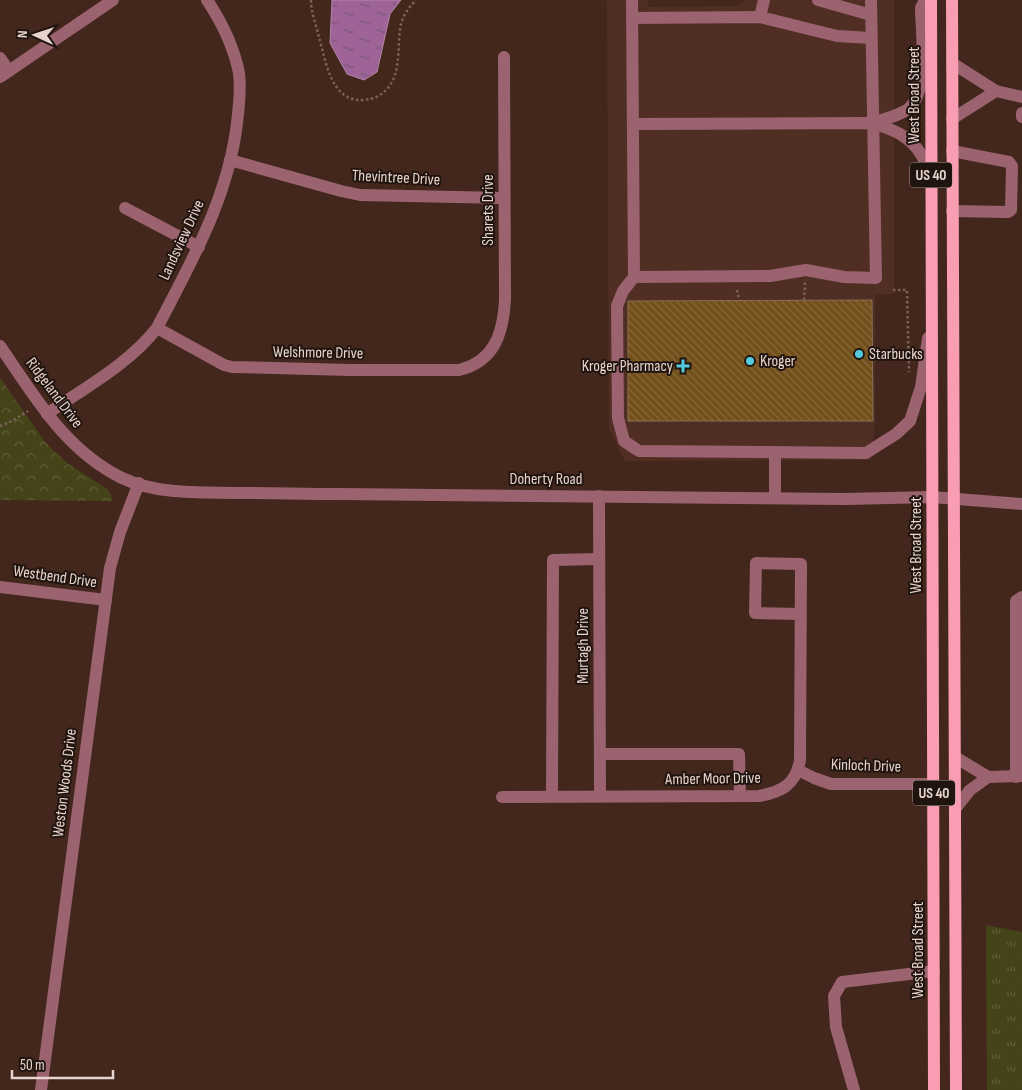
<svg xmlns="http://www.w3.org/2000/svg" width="1022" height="1090" font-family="'Sofia Sans Condensed',sans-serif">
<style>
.built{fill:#512e23}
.grass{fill:url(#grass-tufts)}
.forest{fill:url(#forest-crowns)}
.water{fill:url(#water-ripples);stroke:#b486a8}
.building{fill:url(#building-back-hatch);stroke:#847056}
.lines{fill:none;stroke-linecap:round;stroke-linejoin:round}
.path{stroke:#7a6159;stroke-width:2.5;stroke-dasharray:2.5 2.5;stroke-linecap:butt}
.minor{stroke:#9b636f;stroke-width:12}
.major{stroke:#f89db2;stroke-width:12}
.poi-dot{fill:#54cade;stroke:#20140f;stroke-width:2}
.labels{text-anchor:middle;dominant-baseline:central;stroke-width:4;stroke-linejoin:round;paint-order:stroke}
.shield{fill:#20140f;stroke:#ab9a95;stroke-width:1}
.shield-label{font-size:15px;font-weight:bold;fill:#e7d4ce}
.street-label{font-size:16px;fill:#e7d4ce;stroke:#20140f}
.poi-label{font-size:16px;fill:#e7d4ce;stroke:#20140f;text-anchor:start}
</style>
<defs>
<pattern id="grass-tufts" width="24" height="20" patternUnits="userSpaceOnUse" patternTransform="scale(1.25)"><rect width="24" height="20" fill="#454418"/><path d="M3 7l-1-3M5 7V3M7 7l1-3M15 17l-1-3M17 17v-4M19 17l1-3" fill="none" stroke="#605e38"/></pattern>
<pattern id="forest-crowns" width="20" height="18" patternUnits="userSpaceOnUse" patternTransform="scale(1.25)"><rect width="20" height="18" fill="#454418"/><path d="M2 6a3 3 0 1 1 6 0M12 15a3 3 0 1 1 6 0" fill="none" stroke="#605e38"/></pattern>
<pattern id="water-ripples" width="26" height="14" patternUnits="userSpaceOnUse" patternTransform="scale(1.25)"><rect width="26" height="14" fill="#9e6498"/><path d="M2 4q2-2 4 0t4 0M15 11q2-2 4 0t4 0" fill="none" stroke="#7a5674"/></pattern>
<pattern id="building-back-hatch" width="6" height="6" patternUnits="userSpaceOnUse" patternTransform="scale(1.25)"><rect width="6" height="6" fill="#73501b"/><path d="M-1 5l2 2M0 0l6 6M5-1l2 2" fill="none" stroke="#87683b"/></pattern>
</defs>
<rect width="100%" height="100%" fill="#43271d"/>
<polygon class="built" points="607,0 648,0 648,7 739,6 745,0 894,0 894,294 875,295 875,423 870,460 625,461 609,430"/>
<polygon class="grass" points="986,925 1022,932 1022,1090 987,1090"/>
<polygon class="forest" points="0,378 46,443 67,463 107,489 111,494 112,501 0,500"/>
<polygon class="water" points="332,0 401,0 390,14 377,72 364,80 347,74 330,43"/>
<polygon class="building" points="872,300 873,421 628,421 628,301"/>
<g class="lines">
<g class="path">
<path d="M311,0C311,12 316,25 319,37C326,62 331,102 363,100C369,99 374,99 378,96C402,83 397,53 400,30C401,18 408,8 416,0"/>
<polyline points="737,290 739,300"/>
<polyline points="893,290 907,290 909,372"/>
<polyline points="804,300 805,282"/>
<polyline points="0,426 12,421 28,411"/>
</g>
<g class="minor">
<polyline points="632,0 634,277 770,276 806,270 844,277 876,278 871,0"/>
<polyline points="818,0 871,15"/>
<polyline points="760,17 764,0"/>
<polyline points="632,18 760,17 837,36 871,38"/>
<polyline points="0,58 9,71"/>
<polyline points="0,77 113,0"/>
<polyline points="996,91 1022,97"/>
<polyline points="1022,113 1022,117"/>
<polyline points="952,119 996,91 952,63"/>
<path d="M872,123C883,119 895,117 905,111C931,97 921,34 921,8L925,0"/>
<path d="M633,124L872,123C892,129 911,136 922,156C926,163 927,174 930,183"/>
<polyline points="952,151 1009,162 1012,166 1011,210 1008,212 952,211"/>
<polyline points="230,160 341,191 360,195 504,198"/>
<polyline points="125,208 199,247"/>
<polyline points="634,277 623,291 617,306 618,418 624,441 639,451 866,453 896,434 910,421 921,387 928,338"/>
<path d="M157,328L224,365L232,367L350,370H459C495,361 503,333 505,300L504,57"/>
<path d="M0,346C35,397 65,450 122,478C158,495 201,492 239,493C273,493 306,494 340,494C508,496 677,496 846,499L932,497L1022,504"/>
<path d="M47,414C84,388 129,364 157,328C191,262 228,199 237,123C239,107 241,89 239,73C234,48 221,21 207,0"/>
<polyline points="775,453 775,498"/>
<polyline points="599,496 600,796"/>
<polyline points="0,587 106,600"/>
<polyline points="600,754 739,754 740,796"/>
<polyline points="955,757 988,777 1022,776"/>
<polyline points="798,770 814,778 831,784 934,784"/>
<polyline points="1016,777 1016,601 1022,597"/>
<polyline points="552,796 553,560 599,559"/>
<path d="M502,797L759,796C781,792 796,785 800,760L801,564L756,563L755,613L800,614"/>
<polyline points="955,809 970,790 988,777"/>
<polyline points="41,1090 110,568 120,532 139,483"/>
<polyline points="854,1090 836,1027 834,996 842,982 934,971"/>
</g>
<g class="major">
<polyline points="931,0 934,1090"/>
<polyline points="952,0 956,1090"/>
</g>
</g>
<g class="poi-dot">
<circle cx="859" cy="354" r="5"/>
<circle cx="750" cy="361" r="5"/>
<path d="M680.5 358.5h5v5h5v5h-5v5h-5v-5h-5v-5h5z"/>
</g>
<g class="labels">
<g class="shield">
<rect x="910" y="162.5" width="42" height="25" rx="4"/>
<rect x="913" y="780.5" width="42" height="25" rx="4"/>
</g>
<g class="shield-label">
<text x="931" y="175">US 40</text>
<text x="934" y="793">US 40</text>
</g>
<g class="street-label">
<text transform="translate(914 95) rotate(-90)">West Broad Street</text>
<text transform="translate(396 178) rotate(3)">Thevintree Drive</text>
<text transform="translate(488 210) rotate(-90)">Sharets Drive</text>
<text transform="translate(182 240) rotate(-65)">Landsview Drive</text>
<text transform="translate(318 353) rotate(1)">Welshmore Drive</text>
<text transform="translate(54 393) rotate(53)">Ridgeland Drive</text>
<text x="546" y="479">Doherty Road</text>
<text transform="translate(916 545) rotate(-90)">West Broad Street</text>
<text transform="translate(55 577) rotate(8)">Westbend Drive</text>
<text transform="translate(583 646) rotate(-90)">Murtagh Drive</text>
<text transform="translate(866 766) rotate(2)">Kinloch Drive</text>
<text transform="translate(713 779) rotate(-1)">Amber Moor Drive</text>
<text transform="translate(65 783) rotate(-83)">Weston Woods Drive</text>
<text transform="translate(918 950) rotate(-90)">West Broad Street</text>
</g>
<g class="poi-label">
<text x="869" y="354">Starbucks</text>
<text x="760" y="361">Kroger</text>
<text x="673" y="366" text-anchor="end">Kroger Pharmacy</text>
</g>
</g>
<g transform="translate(35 35) rotate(273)" stroke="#20140f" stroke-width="4" paint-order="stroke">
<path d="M0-4L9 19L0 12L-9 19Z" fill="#e7d4ce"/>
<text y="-8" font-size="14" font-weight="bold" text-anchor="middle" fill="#e7d4ce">N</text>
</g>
<path d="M12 1070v8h101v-8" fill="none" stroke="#e7d4ce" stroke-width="2.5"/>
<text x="20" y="1070" font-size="15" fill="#e7d4ce" stroke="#20140f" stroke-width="4" paint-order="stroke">50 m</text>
</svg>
